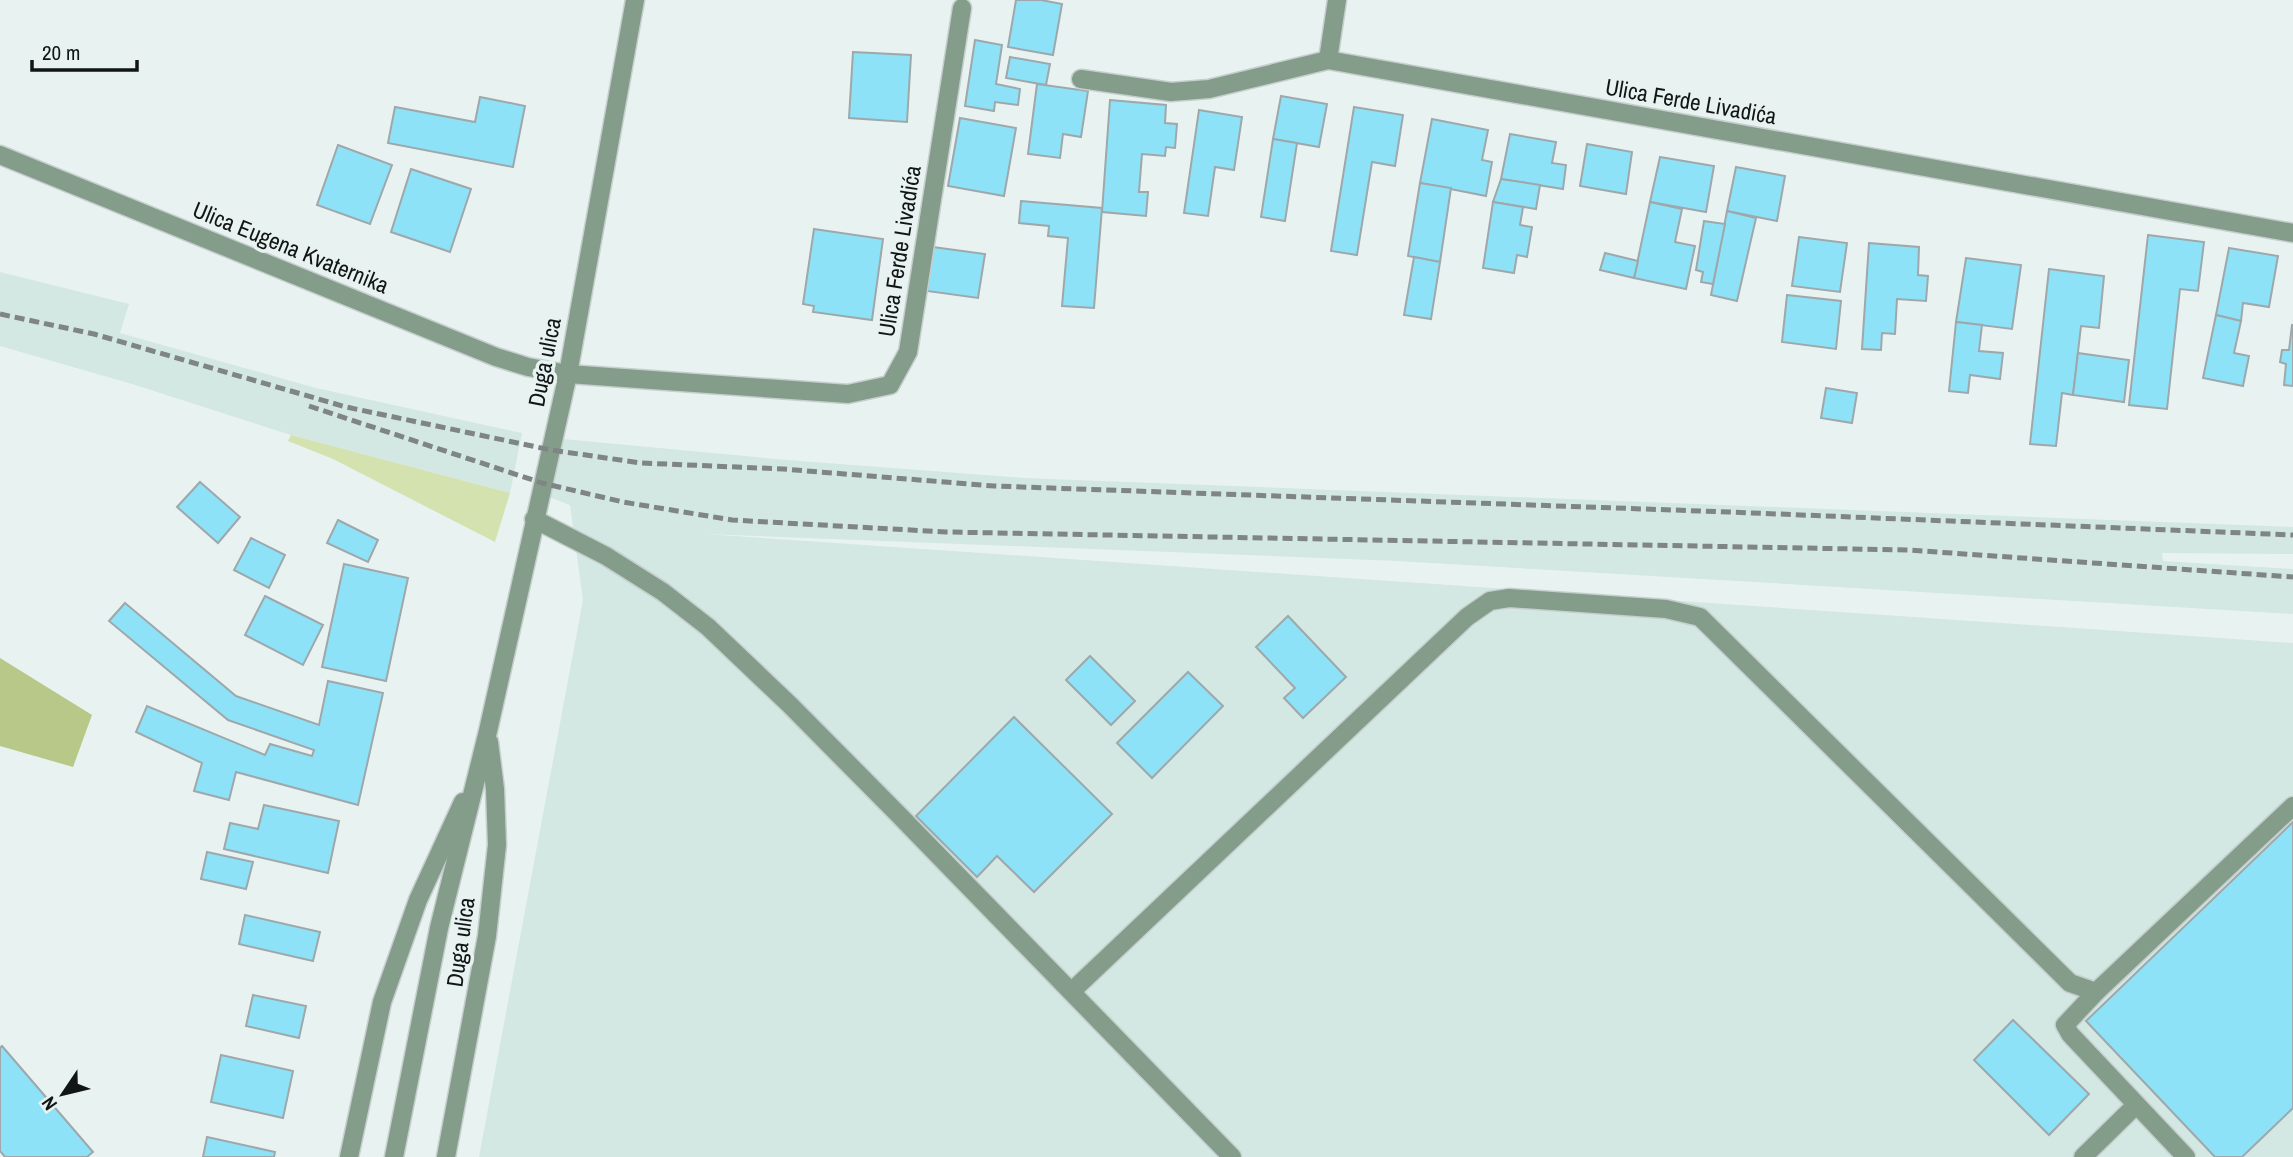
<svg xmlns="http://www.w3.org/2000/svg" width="2293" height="1157" font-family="'Archivo Narrow',sans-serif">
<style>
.built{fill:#d3e7e3}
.green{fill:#d3e2ae}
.forest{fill:#b7c888}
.building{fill:#8de2f7;stroke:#9ea8ab;stroke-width:2}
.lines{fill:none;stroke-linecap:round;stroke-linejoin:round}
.minor-casing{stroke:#c6cfce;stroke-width:21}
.minor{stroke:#849d8a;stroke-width:18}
.rail{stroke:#7e8584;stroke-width:5;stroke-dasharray:10 5;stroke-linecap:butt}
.labels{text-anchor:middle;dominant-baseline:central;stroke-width:7;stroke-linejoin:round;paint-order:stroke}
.street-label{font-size:23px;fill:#111515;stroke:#e8f3f1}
</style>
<rect width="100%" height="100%" fill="#e8f3f1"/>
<g class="built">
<polygon points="0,272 129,304 120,333 316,388 522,433 510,493 291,435 132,384 0,346"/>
<polygon points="563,439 787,460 1024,478 2293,527 2293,554 2162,553 2163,561 2293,569 2293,614 1398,561 705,534 2293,643 2293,1157 479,1157 583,600 570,505 549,497 553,466"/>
</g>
<polygon class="green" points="291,435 510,493 495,542 333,459 288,441"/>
<polygon class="forest" points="0,658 92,715 73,767 0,746"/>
<g class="building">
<polygon points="1016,0 1041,0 1062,4 1053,55 1008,47"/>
<polygon points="975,40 1002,45 996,84 1020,89 1018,105 995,102 994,111 965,106"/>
<polygon points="853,52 911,55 907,122 849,118"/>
<polygon points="1010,57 1050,64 1046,85 1006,78"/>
<polygon points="1037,84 1088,91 1081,137 1063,134 1060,158 1028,154"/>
<polygon points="1281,96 1327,104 1319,147 1273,139"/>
<polygon points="480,97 525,106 513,167 388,143 395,107 475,122"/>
<polygon points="1110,100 1166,105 1165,123 1177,124 1175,148 1166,147 1165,156 1142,154 1139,192 1148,192 1146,216 1102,212"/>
<polygon points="1354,107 1403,115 1395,166 1372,162 1357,255 1331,251"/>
<polygon points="1199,110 1242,117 1234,170 1215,167 1208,216 1184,213"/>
<polygon points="960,118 1016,128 1004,196 948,186"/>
<polygon points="1432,119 1488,130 1482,160 1492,162 1486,196 1420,183"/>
<polygon points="1510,134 1556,142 1552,163 1566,165 1563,189 1501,179"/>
<polygon points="1273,139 1297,143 1285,221 1261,217"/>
<polygon points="1587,144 1632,152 1626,194 1580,186"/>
<polygon points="338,145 392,165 370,224 317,205"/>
<polygon points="1660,157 1714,166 1706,212 1650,202"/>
<polygon points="1736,167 1785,176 1777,221 1727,211"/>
<polygon points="411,169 471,189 450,252 391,232"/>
<polygon points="1501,179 1540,185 1536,209 1493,202"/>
<polygon points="1420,183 1451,188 1440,262 1408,256"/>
<polygon points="1021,201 1102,208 1094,308 1062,306 1068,238 1048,236 1049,226 1019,223"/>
<polygon points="1493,202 1523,207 1520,225 1532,227 1527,257 1517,255 1514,273 1483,268"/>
<polygon points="1650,202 1682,209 1675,242 1695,246 1686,289 1634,278"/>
<polygon points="1727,211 1756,218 1737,301 1711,295"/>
<polygon points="1704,221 1725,224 1713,284 1701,282 1703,272 1696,270"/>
<polygon points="814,229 883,239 872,320 813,312 814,306 803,304"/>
<polygon points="2148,235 2204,242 2198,291 2180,289 2167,409 2129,405"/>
<polygon points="1799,237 1847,243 1840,292 1792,286"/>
<polygon points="1869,243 1919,247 1918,275 1928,276 1926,301 1897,299 1895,334 1882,333 1881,350 1862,349"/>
<polygon points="933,247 985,254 978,298 927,291"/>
<polygon points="2229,248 2278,256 2269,307 2243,303 2241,321 2216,315"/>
<polygon points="1605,253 1638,261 1634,278 1600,270"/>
<polygon points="1414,257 1440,262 1431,319 1404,315"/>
<polygon points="1966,258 2021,265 2012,329 1956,322"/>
<polygon points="2049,269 2104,276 2099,328 2081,326 2073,395 2062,393 2056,446 2030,444"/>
<polygon points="1787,295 1841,301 1836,349 1782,342"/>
<polygon points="2216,315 2241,321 2234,353 2249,356 2243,386 2203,378"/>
<polygon points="1956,322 1982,325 1979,351 2003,353 2000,379 1970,375 1968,393 1949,391"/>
<polygon points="2292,325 2293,325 2293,386 2284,385 2286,364 2280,362 2282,350 2289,350"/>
<polygon points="2078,353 2129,360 2124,402 2073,395"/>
<polygon points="1826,388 1857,393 1852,423 1821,418"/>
<polygon points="200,482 240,517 218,543 177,507"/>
<polygon points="338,520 378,540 368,562 327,543"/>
<polygon points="251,538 285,555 269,588 234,570"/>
<polygon points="344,564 408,578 386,681 322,667"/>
<polygon points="265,596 323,625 303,665 245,635"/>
<polygon points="125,603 236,696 319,725 328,681 383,693 358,805 236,772 229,800 194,791 202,763 136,732 147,706 265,755 270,744 312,756 314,750 228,720 109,621"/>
<polygon points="1288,616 1346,677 1303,718 1284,698 1295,688 1256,647"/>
<polygon points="1090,656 1135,701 1111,725 1066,680"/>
<polygon points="1188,672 1223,706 1152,778 1117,743"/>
<polygon points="1014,717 1112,814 1034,892 997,856 977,877 916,816"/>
<polygon points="264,805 339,821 328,873 224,849 230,823 258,829"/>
<polygon points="2293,822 2293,1108 2242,1157 2215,1157 2086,1021"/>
<polygon points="207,852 253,862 246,889 201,879"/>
<polygon points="245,915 320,932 313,961 239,944"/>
<polygon points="253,995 306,1006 299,1038 246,1026"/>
<polygon points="2013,1020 2089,1094 2049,1135 1974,1060"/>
<polygon points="2,1046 93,1152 87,1157 5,1157 0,1151 0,1048"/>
<polygon points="221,1055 293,1071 283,1118 211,1102"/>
<polygon points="207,1137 275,1152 274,1157 203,1157"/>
</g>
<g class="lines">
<g class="minor-casing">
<g id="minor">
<polyline points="1328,60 1337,0"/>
<polyline points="1081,79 1171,92 1209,89 1328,60 2293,233"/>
<polyline points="0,155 496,357 528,367 568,374 848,394 890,385 908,352 962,8"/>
<polyline points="534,519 606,556 663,592 708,627 790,705 897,813 1232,1157"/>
<polyline points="1072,991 1467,617 1490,601 1509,598 1666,609 1700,617 2070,983 2096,992 2293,806"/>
<polyline points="2096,992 2065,1025 2070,1034 2186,1157"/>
<polyline points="349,1157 382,1002 418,900 463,802"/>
<polyline points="394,1157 439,928 488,731 568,374 635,0"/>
<polyline points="446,1157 487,936 497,845 495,789 489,742"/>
<polyline points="2083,1157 2136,1105"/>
</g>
</g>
<use href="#minor" class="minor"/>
<g class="rail">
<polyline points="0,314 94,334 346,407 551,450 641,463 783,469 994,486 1729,512 2293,535"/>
<polyline points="309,406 542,483 623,502 732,520 946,532 1908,550 2293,577"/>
</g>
</g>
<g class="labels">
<g class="street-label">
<text transform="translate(1691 101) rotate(10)">Ulica Ferde Livadića</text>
<text transform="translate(291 247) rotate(22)">Ulica Eugena Kvaternika</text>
<text transform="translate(899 251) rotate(-81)">Ulica Ferde Livadića</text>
<text transform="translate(544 362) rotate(-79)">Duga ulica</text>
<text transform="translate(460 942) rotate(-82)">Duga ulica</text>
</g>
</g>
<g transform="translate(63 1094) rotate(235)" stroke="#e8f3f1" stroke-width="5" paint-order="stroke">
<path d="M0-5L12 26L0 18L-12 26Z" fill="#111515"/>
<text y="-10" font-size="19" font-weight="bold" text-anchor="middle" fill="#111515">N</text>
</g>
<path d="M32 60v10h105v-10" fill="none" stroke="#111515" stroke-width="3.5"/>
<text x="42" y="60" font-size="21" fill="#111515" stroke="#e8f3f1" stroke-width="5" paint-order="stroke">20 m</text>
</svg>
